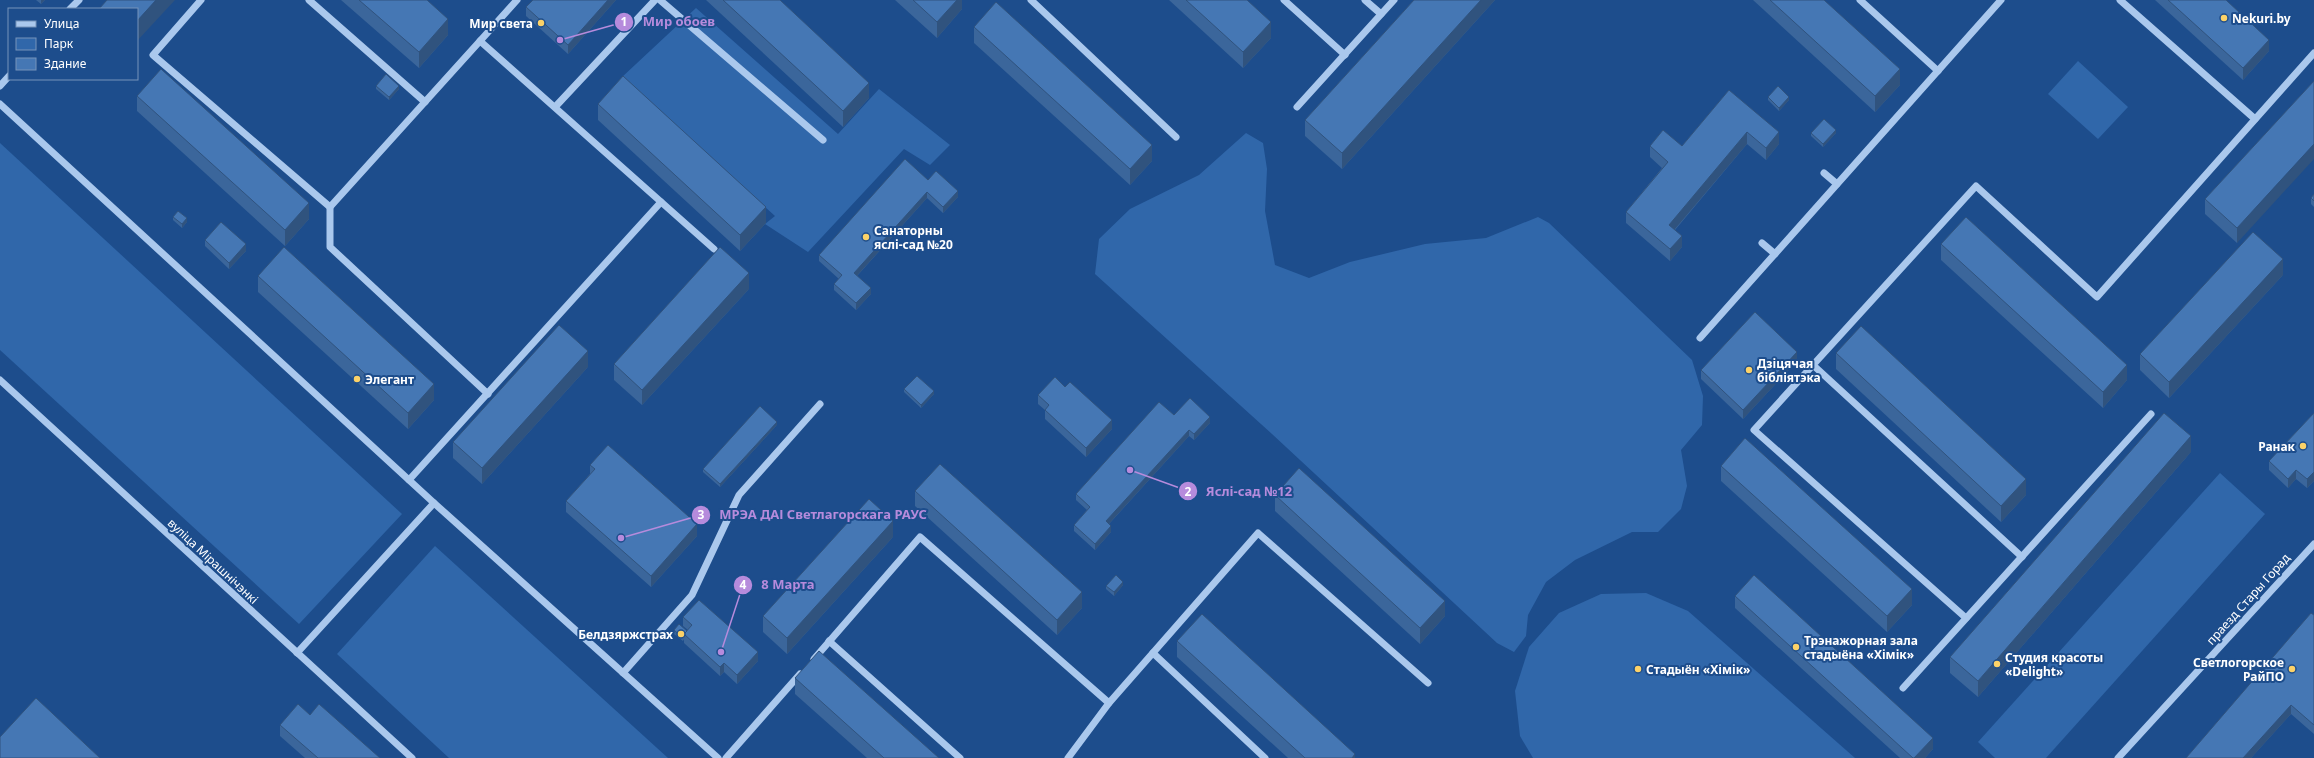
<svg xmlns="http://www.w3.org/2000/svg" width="2314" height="758" font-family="'Noto Sans',sans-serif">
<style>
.green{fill:#3067aa}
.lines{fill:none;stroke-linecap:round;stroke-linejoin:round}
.minor{stroke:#aac8ed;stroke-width:7}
.wall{fill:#3b669b}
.shaded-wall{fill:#30537e}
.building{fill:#4577b4;stroke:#30537e}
.poi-dot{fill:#fcd268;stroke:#1d4d8c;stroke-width:1.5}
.labels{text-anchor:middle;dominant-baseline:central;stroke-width:4;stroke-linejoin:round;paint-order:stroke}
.poi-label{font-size:12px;font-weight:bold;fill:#fff;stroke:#1d4d8c;text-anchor:start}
.street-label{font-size:12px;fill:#fff;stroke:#1d4d8c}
.leader{fill:none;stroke:#b68bdc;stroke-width:1.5}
.callout-dot{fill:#b68bdc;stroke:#1d4d8c;stroke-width:1.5}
.mark-label{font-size:12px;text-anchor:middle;font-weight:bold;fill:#fff}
.callout-label{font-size:13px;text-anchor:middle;font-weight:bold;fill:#b68bdc;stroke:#1d4d8c;stroke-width:4;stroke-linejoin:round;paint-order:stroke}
</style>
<rect width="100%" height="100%" fill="#1d4d8c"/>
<g class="green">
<polygon points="696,8 838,134 879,89 950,145 930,165 904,149 808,252 765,224 775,216 621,78"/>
<polygon points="2078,61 2128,107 2098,139 2048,94"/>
<polygon points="1246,133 1263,143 1267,169 1265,211 1275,265 1309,278 1350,262 1425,244 1486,238 1538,217 1549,223 1692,360 1703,396 1702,425 1681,450 1687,486 1681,509 1658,532 1632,532 1575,560 1546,582 1528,615 1526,636 1514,652 1497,643 1272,434 1095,274 1099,239 1130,209 1199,175"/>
<polygon points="0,143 402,514 299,624 0,350"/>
<polygon points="2220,473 2265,514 2046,758 1995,758 1978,742"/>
<polygon points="435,546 668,758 449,758 337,654"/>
<polygon points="1646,593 1688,611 1855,758 1533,758 1520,736 1515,691 1529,647 1559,613 1601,594"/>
</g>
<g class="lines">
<g class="minor">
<polyline points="201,0 153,55 330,207"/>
<polyline points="309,0 425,102"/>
<polyline points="517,0 480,41 714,249"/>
<polyline points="660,0 823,140"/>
<polyline points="1031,0 1176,137"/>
<polyline points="1284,0 1345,55"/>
<polyline points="1365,0 1381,14"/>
<polyline points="1860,0 1938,71"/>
<polyline points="2120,0 2255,119"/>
<polyline points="70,9 79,0"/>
<polyline points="480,41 330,207 330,247 488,394"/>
<polyline points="0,86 9,76"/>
<polyline points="0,104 434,503 718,758"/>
<polyline points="556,106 655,0"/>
<polyline points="1297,107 1394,0"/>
<polyline points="1824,173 1837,184"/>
<polyline points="1762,243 1775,254"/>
<polyline points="1700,338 2001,0"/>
<polyline points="1813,365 1754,430 1966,618"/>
<polyline points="0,380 412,758"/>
<polyline points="409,480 661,202"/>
<polyline points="2022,557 1813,365 1976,186 2097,297 2314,53"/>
<polyline points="829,641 960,758"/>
<polyline points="297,653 434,503"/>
<polyline points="1153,653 1265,758"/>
<polyline points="814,659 920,537 1109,703 1258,533 1428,683"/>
<polyline points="623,673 692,595 739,495 820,404"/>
<polyline points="1903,688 2151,414"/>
<polyline points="726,758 800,674"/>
<polyline points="1068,758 1109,703"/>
<polyline points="2118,758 2314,544"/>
</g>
</g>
<g class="wall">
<polygon points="36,0 45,0 41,4"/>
<polygon points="341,0 427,0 448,35 419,68"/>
<polygon points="533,0 616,0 568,54 526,16 526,7"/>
<polygon points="706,0 780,0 869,98 843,127"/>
<polygon points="895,0 962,0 962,9 937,38"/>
<polygon points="1169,0 1247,0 1271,38 1243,68"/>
<polygon points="1414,0 1495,0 1342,169 1305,136 1305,120"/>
<polygon points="1753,0 1824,0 1900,85 1875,112"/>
<polygon points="2155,0 2226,0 2269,51 2243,80"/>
<polygon points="974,27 1152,161 1130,185 974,43"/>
<polygon points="2314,81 2237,243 2205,214 2205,199"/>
<polygon points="376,86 399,89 389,100 376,89"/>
<polygon points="1729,90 1779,144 1766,160 1747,144 1675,230 1682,247 1670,261 1626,223 1626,212 1662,168 1650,157 1650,146 1682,146"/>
<polygon points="137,96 309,219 285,246 137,111"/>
<polygon points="1768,97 1789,100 1779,111 1768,100"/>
<polygon points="598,104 766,223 740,251 598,120"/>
<polygon points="1811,133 1836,133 1823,147 1811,136"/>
<polygon points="928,180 958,197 943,213 927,198 857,276 871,294 856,310 834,290 834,284 839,279 819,261 819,255"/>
<polygon points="2314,194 2314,207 2311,204 2311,198"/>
<polygon points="173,217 187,222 182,228 173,220"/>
<polygon points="205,240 246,251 229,269 205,246"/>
<polygon points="1941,244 2127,380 2103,408 1941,260"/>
<polygon points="2283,275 2169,398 2140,370 2140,354"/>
<polygon points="258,276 434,400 408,429 258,292"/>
<polygon points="749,289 642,405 614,380 614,364"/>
<polygon points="1836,353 2026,495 2001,522 1836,369"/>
<polygon points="1797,361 1743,419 1701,379 1701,370"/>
<polygon points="588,367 482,484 453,458 453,442"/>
<polygon points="1065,387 1112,429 1086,457 1045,419 1045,410 1038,404 1038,395"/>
<polygon points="904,389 934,394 921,408 904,392"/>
<polygon points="2314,413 2314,481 2307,488 2296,479 2288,488 2269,470 2269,461"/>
<polygon points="1174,415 1210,423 1194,440 1189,436 1109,524 1111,532 1095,550 1074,531 1074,525 1087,510 1076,500 1076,494"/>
<polygon points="777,425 720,487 703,472 703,469"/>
<polygon points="2191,452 1978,697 1950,673 1950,657"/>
<polygon points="590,465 697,536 651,587 566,512 566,501 590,474"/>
<polygon points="1721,466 1912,605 1887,632 1721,481"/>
<polygon points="915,491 1082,608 1057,635 915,506"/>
<polygon points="1275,495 1445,616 1420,644 1275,511"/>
<polygon points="893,537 787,654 763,632 763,616"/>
<polygon points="1123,585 1114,596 1106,589 1106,586"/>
<polygon points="1735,596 1933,749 1925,758 1900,758 1735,608"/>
<polygon points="2314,615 2314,734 2291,714 2251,758 2186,758"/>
<polygon points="683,617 758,661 737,684 724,672 720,676 684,643 684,639 683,641 674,634 674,630 687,631 688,630 683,626"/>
<polygon points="1177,641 1355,758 1288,758 1177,657"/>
<polygon points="795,678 939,758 867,758 795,694"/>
<polygon points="310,715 380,758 305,758 280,736 280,725"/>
</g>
<g class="shaded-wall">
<polygon points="41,0 45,0 41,4"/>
<polygon points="156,0 175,0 137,41 137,21"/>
<polygon points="608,0 616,0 568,54 568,45"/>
<polygon points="957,0 962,0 962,9 937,38 937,22"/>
<polygon points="1481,0 1495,0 1342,169 1342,153"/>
<polygon points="448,19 448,35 419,68 419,52"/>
<polygon points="1271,22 1271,38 1243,68 1243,52"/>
<polygon points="2269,40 2269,51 2243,80 2243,68"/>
<polygon points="1900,69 1900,85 1875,112 1875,96"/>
<polygon points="869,83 869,98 843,127 843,111"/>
<polygon points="399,86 399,89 389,100 389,97"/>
<polygon points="1789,97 1789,100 1779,111 1779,108"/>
<polygon points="1836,130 1836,133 1823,147 1823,144"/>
<polygon points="1747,132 1747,144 1669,236 1669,225"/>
<polygon points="1779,132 1779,144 1766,160 1766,148"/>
<polygon points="2314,144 2314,159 2237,243 2237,228"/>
<polygon points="1152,145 1152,161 1130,185 1130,169"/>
<polygon points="958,191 958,197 943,213 943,207"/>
<polygon points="927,192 927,198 854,279 854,273"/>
<polygon points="309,203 309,219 285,246 285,230"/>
<polygon points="766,207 766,223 740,251 740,235"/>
<polygon points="187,218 187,222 182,228 182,224"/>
<polygon points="1682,236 1682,247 1670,261 1670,249"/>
<polygon points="246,244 246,251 229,269 229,263"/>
<polygon points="2283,259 2283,275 2169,398 2169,382"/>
<polygon points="749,273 749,289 642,405 642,390"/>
<polygon points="871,288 871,294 856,310 856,303"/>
<polygon points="588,351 588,367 482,484 482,468"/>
<polygon points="1797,352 1797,361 1743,419 1743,410"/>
<polygon points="2127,365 2127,380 2103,408 2103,392"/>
<polygon points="434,384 434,400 408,429 408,413"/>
<polygon points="934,391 934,394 921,408 921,405"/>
<polygon points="1210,417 1210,423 1194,440 1194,434"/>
<polygon points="1112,420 1112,429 1086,457 1086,448"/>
<polygon points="777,422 777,425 720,487 720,484"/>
<polygon points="1189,430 1189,436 1106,527 1106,521"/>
<polygon points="2191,436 2191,452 1978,697 1978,681"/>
<polygon points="2296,470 2296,479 2288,488 2288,479"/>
<polygon points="2314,472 2314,481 2307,488 2307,479"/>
<polygon points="2026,479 2026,495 2001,522 2001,506"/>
<polygon points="893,521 893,537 787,654 787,638"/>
<polygon points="697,524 697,536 651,587 651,576"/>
<polygon points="1111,526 1111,532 1095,550 1095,544"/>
<polygon points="1123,582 1123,585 1114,596 1114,592"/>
<polygon points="1912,589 1912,605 1887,632 1887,616"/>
<polygon points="1082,592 1082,608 1057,635 1057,620"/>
<polygon points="1445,601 1445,616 1420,644 1420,628"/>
<polygon points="758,652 758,661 737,684 737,675"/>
<polygon points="724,663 724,672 720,676 720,667"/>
<polygon points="2291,705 2291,714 2251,758 2243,758"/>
<polygon points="1933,738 1933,749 1925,758 1914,758"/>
<polygon points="1355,754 1355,758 1352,758"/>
</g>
<g class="building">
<polygon points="107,0 156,0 137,21 137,9 99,9"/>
<polygon points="359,0 427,0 448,19 419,52"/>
<polygon points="533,0 608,0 568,45 526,7"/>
<polygon points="723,0 780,0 869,83 843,111"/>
<polygon points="913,0 957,0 937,22"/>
<polygon points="1186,0 1247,0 1271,22 1243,52"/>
<polygon points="1414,0 1481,0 1342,153 1305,120"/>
<polygon points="1770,0 1824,0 1900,69 1875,96"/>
<polygon points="2168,0 2226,0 2269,40 2243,68"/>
<polygon points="996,2 1152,145 1130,169 974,27"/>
<polygon points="161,69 309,203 285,230 137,96"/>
<polygon points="386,74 399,86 389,97 376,86"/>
<polygon points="623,76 766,207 740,235 598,104"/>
<polygon points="2314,81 2314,144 2237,228 2205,199"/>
<polygon points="1778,86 1789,97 1779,108 1768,97"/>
<polygon points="1729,90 1779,132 1766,148 1747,132 1669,225 1682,236 1670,249 1626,212 1668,162 1650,146 1663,130 1682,146"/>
<polygon points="1824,119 1836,130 1823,144 1811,133"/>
<polygon points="905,159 928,180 936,171 958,191 943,207 927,192 854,273 871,288 856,303 834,284 842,275 819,255"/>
<polygon points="2314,194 2314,201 2311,198"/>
<polygon points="178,211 187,218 182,224 173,217"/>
<polygon points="1966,217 2127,365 2103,392 1941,244"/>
<polygon points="221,222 246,244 229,263 205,240"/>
<polygon points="2253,232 2283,259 2169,382 2140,354"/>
<polygon points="284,247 434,384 408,413 258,276"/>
<polygon points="720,247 749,273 642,390 614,364"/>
<polygon points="1755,312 1797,352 1743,410 1701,370"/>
<polygon points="559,325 588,351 482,468 453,442"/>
<polygon points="1861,326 2026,479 2001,506 1836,353"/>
<polygon points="917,376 934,391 921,405 904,389"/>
<polygon points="1055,377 1065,387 1070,382 1112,420 1086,448 1045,410 1049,405 1038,395"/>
<polygon points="1190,398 1210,417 1194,434 1189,430 1106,521 1111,526 1095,544 1074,525 1090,507 1076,494 1159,402 1174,415"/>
<polygon points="760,406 777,422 720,484 703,469"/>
<polygon points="2164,413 2191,436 1978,681 1950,657"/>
<polygon points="2314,413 2314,472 2307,479 2296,470 2288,479 2269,461"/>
<polygon points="1745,438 1912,589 1887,616 1721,466"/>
<polygon points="608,445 697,524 651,576 566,501 595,469 590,465"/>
<polygon points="940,464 1082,592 1057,620 915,491"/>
<polygon points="1299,468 1445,601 1420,628 1275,495"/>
<polygon points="869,499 893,521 787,638 763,616"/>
<polygon points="1116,575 1123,582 1114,592 1106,586"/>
<polygon points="1754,575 1933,738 1914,758 1913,758 1735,596"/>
<polygon points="699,600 758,652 737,675 724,663 720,667 684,634 692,625 683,617"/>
<polygon points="2311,613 2314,615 2314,725 2291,705 2243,758 2186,758"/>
<polygon points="1202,614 1355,754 1352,758 1305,758 1177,641"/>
<polygon points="679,624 687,631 684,634 684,636 683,638 674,630"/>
<polygon points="819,651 939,758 884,758 795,678"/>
<polygon points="36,698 100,758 0,758 0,737"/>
<polygon points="298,704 310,715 319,704 380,758 318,758 280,725"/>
</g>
<g class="poi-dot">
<circle cx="2224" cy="18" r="4"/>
<circle cx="541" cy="23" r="4"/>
<circle cx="866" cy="237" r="4"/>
<circle cx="1749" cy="370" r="4"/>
<circle cx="357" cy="379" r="4"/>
<circle cx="2303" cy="446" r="4"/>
<circle cx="681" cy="634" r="4"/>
<circle cx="1796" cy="647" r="4"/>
<circle cx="1997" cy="664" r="4"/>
<circle cx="1638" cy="669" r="4"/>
<circle cx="2292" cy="669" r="4"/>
</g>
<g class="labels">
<g class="poi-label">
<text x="2232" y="18">Nekuri.by</text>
<text x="533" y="23" text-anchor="end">Мир света</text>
<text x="874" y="230">Санаторны<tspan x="874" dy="14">яслі-сад №20</tspan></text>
<text x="1757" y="363">Дзіцячая<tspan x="1757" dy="14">бібліятэка</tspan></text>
<text x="365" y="379">Элегант</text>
<text x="2295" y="446" text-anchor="end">Ранак</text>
<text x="673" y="634" text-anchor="end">Белдзяржстрах</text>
<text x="1804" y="640">Трэнажорная зала<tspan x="1804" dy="14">стадыёна «Хімік»</tspan></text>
<text x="2005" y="657">Студия красоты<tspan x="2005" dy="14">«Delight»</tspan></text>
<text x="2284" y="662" text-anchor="end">Светлогорское<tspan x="2284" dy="14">РайПО</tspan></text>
<text x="1646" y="669">Стадыён «Хімік»</text>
</g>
<g class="street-label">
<text transform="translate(213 561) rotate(43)">вуліца Мірашнічэнкі</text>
<text transform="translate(2248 599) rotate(-48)">праезд Стары Горад</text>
</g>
</g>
<path class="leader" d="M560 40L624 22M1130 470L1188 491M621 538L701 515M721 652L743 585"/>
<g class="callout-dot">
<circle cx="560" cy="40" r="4"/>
<circle cx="1130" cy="470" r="4"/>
<circle cx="621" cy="538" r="4"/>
<circle cx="721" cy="652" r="4"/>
<circle cx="624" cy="22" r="10"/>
<circle cx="1188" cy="491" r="10"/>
<circle cx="701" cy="515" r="10"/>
<circle cx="743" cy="585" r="10"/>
</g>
<g class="mark-label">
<text x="624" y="26">1</text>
<text x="1188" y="496">2</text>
<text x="701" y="519">3</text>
<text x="743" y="589">4</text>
</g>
<g class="callout-label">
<text x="679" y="26">Мир обоев</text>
<text x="1249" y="496">Яслі-сад №12</text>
<text x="823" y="519">МРЭА ДАІ Светлагорскага РАУС</text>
<text x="788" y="589">8 Марта</text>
</g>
<rect x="8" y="8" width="130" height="72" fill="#1d4d8c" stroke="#7794ba"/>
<rect x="16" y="21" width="20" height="6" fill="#aac8ed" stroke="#7794ba"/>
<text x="44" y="28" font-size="12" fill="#ffffff">Улица</text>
<rect x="16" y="38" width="20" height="12" fill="#3067aa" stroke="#7794ba"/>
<text x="44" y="48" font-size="12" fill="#ffffff">Парк</text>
<rect x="16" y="58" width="20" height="12" fill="#4577b4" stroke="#7794ba"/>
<text x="44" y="68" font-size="12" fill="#ffffff">Здание</text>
</svg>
